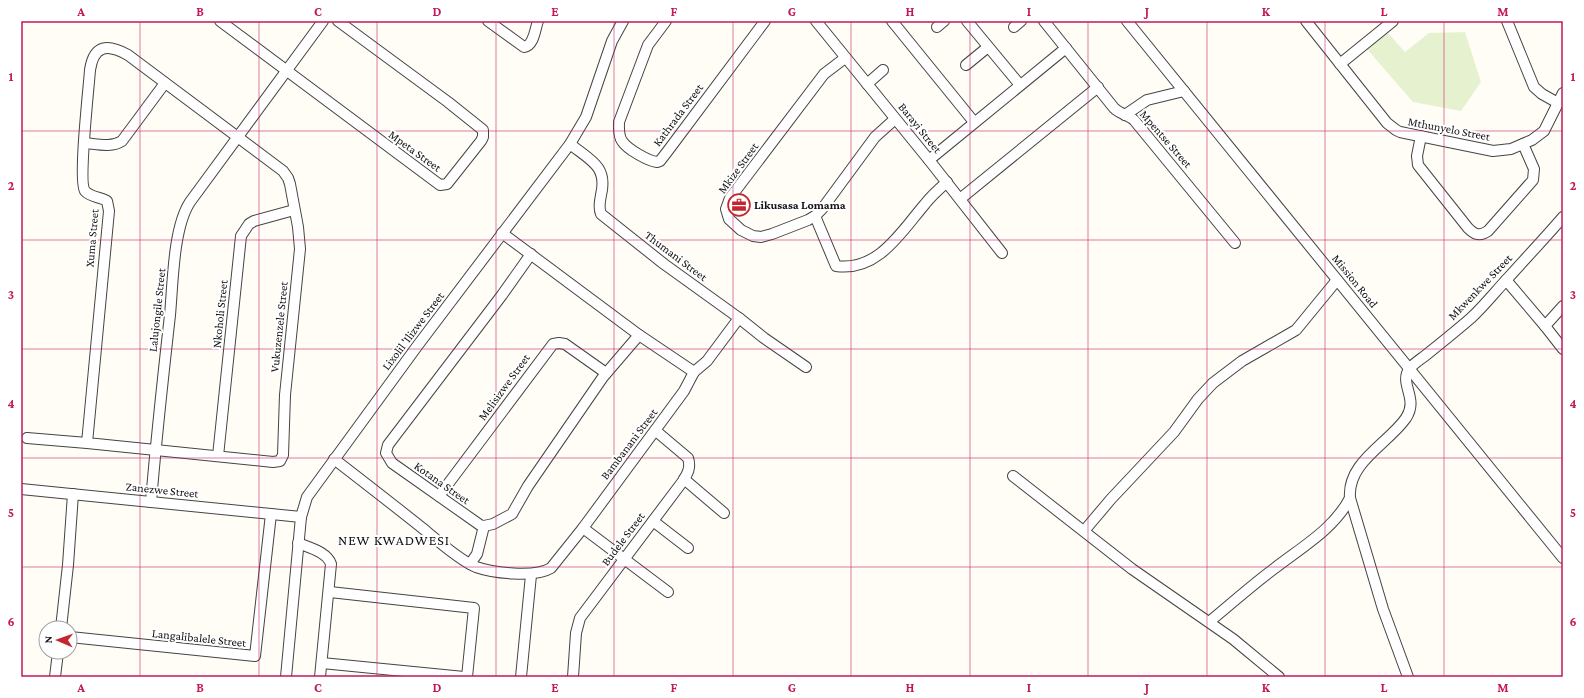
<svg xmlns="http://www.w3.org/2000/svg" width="1584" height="698" font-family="'Crimson Pro',serif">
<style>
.pitch{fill:#e6f2cf}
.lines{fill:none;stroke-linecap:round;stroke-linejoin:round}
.minor-casing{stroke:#444;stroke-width:12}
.minor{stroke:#fff;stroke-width:10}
.grid{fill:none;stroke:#c2185b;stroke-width:1;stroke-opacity:0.55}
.labels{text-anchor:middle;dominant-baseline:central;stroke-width:4;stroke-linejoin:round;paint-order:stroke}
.street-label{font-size:12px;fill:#111;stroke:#fff}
.poi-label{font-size:12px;font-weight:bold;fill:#111;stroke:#fff;text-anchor:start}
.quarter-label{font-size:14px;letter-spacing:1px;fill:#111;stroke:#fff}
.neatline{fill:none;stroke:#c2185b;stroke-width:1.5}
.grid-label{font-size:13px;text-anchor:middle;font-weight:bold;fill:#c2185b}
</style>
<rect width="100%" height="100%" fill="#fffdf5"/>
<polygon class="pitch" points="1465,32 1481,82 1461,111 1413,102 1366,48 1388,33 1405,52 1429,33"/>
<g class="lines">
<g class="minor-casing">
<g id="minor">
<polyline points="220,21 436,182 440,185 447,184 481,141 483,137 483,130 448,102 338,21"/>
<path d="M488,21L524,47C534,46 535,29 538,21"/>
<path d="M666,21L648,45L619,122C619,128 618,135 622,141C627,149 648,161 657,162L660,161L667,152L765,21"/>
<polyline points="816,21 929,160 1002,253"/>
<polyline points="892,21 974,122"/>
<polyline points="967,21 1020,85"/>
<path d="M1044,21L1114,108C1120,114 1128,115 1134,120L1235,243"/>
<polyline points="1127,21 1563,558"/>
<polyline points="1306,21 1387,123 1396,130 1400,132 1493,151 1511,149 1532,140 1544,131 1563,93"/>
<polyline points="1507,21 1534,87 1542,94 1558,103"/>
<polyline points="937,27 944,21"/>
<polyline points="1014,27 1021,21"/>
<polyline points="845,58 824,74 730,198 726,209 729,219 741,230 753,236 761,237 772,234 808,220 815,216 822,209 875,137 895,119"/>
<polyline points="1340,64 1393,21"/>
<polyline points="966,65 988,47"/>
<polyline points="867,84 883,70"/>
<polyline points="1125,115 1147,100 1184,91"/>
<path d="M1421,136L1417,156L1418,165L1468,228C1474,234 1479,237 1488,231L1533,180L1534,169L1523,144"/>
<path d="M84,143C97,144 111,148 122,141L165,83"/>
<path d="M570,144C590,160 608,166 601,195C600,202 598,207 601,214L664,264L739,318L764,338L806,367"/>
<polyline points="929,160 1066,48"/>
<polyline points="960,199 1098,87"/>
<path d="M815,216L836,266C878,272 901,232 925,204C931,196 939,189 947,182"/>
<polyline points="502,233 639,335 694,372"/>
<polyline points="531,254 502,295 388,445 386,453 392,463 480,525 484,526 493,524 512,514 528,486 603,377 639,335"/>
<polyline points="1506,280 1545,326 1563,349"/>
<polyline points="1545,326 1563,306"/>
<path d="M27,438L87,443L273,462L280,461L283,455L285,395L300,249L298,227L290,184L288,178L283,171L128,55C108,44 94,44 90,70C89,86 78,182 85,191C90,197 100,197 107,201L109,211L87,443"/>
<polyline points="218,456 241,236 249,224 254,221 294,210"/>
<path d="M334,459C365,483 396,507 426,531C439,542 461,561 476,567C493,573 535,578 551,568L583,528L684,391L694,372L707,361L739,318"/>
<polyline points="1013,476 1132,569 1233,639 1279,677"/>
<polyline points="684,479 724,513"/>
<polyline points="21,489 301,517"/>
<polyline points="439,496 553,344 559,343 565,344 606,373"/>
<path d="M151,502C156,440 163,377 170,315C173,283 173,228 190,202L323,21"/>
<polyline points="653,521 688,548"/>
<polyline points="583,528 668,592"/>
<polyline points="1084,531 1111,499 1174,432 1198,399 1213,383 1242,361 1296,330 1337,280"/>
<path d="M298,543C310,548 327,552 331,564L320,677"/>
<polyline points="470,564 477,554 484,526"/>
<polyline points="330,592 474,608 467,677"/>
<path d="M1209,622C1231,604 1252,585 1275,568C1302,547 1334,529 1350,498"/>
<polyline points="61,628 68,565 73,494"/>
<polyline points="70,637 255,656 271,514"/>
<polyline points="322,663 464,677"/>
<polyline points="55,677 58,652"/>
<polyline points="286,677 301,517 307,497 418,345 570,144 586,117 612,41 623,21"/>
<polyline points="521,677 531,575"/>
<path d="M573,677L576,633L580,618L683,481C688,473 691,467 688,458L656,431"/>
<path d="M1408,677L1383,609L1350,498C1347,462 1388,444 1406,418C1419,398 1399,385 1409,369C1413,364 1421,359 1426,355C1441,343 1456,331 1471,318C1484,306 1495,292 1508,278C1526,258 1545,238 1563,217"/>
</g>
</g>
<use href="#minor" class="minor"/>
</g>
<path class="grid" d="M140,21V677M259,21V677M377,21V677M496,21V677M614,21V677M733,21V677M851,21V677M970,21V677M1088,21V677M1207,21V677M1325,21V677M1444,21V677M21,131H1563M21,240H1563M21,349H1563M21,458H1563M21,567H1563"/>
<defs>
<g id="office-ring" transform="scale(1.15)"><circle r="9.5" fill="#fff" stroke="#c4262e" stroke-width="1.5"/><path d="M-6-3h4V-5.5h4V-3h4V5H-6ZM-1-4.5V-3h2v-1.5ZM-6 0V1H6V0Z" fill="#c4262e"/></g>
</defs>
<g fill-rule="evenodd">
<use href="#office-ring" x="739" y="205"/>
</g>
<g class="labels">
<g class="street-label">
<text transform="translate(678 115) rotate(-53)">Kathrada Street</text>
<text transform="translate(920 128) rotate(51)">Barayi Street</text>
<text transform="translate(1449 129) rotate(11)">Mthunyelo Street</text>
<text transform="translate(1166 139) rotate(49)">Mpentse Street</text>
<text transform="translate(415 151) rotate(36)">Mpeta Street</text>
<text transform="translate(738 168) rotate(-54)">Mkize Street</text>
<text transform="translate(92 238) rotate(-85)">Xuma Street</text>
<text transform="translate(676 256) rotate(37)">Thumani Street</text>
<text transform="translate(1355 281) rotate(51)">Mission Road</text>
<text transform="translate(1480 287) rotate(-46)">Mkwenkwe Street</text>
<text transform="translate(157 310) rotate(-84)">Lalujongile Street</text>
<text transform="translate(220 314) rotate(-84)">Nkoholi Street</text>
<text transform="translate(279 327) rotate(-84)">Vukuzenzele Street</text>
<text transform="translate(413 331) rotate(-53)">Lixolil 'Ilizwe Street</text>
<text transform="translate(504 387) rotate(-54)">Melisizwe Street</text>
<text transform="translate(629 444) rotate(-53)">Bambanani Street</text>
<text transform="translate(442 483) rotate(35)">Kotana Street</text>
<text transform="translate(162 490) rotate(6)">Zanezwe Street</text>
<text transform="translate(623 539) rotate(-53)">Budele Street</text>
<text transform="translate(199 638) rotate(6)">Langalibalele Street</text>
</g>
<g class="poi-label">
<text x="754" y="205">Likusasa Lomama</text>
</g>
<g class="quarter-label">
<text x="394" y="540">NEW KWADWESI</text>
</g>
</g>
<rect width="1584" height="698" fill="none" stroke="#ffffff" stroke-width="44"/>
<g transform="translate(58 640) rotate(272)"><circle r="19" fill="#ffffff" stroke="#a0a0a0"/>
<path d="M0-3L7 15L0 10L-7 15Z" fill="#c4262e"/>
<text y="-6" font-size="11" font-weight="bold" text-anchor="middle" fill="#111111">N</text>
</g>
<rect x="22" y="22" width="1540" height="654" class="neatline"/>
<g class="grid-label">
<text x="81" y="16">A</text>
<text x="200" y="16">B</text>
<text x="318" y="16">C</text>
<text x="437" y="16">D</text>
<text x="555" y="16">E</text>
<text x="674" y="16">F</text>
<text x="792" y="16">G</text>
<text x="910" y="16">H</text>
<text x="1029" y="16">I</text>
<text x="1147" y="16">J</text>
<text x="1266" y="16">K</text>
<text x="1384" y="16">L</text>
<text x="1503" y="16">M</text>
<text x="11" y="81">1</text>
<text x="1573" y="81">1</text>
<text x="11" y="190">2</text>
<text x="1573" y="190">2</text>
<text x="11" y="299">3</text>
<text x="1573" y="299">3</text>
<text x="11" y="408">4</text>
<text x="1573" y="408">4</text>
<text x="11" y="517">5</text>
<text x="1573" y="517">5</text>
<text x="11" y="626">6</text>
<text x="1573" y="626">6</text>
<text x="81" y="692">A</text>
<text x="200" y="692">B</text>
<text x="318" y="692">C</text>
<text x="437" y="692">D</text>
<text x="555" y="692">E</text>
<text x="674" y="692">F</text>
<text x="792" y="692">G</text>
<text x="910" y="692">H</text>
<text x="1029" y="692">I</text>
<text x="1147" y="692">J</text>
<text x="1266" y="692">K</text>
<text x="1384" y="692">L</text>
<text x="1503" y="692">M</text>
</g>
</svg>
